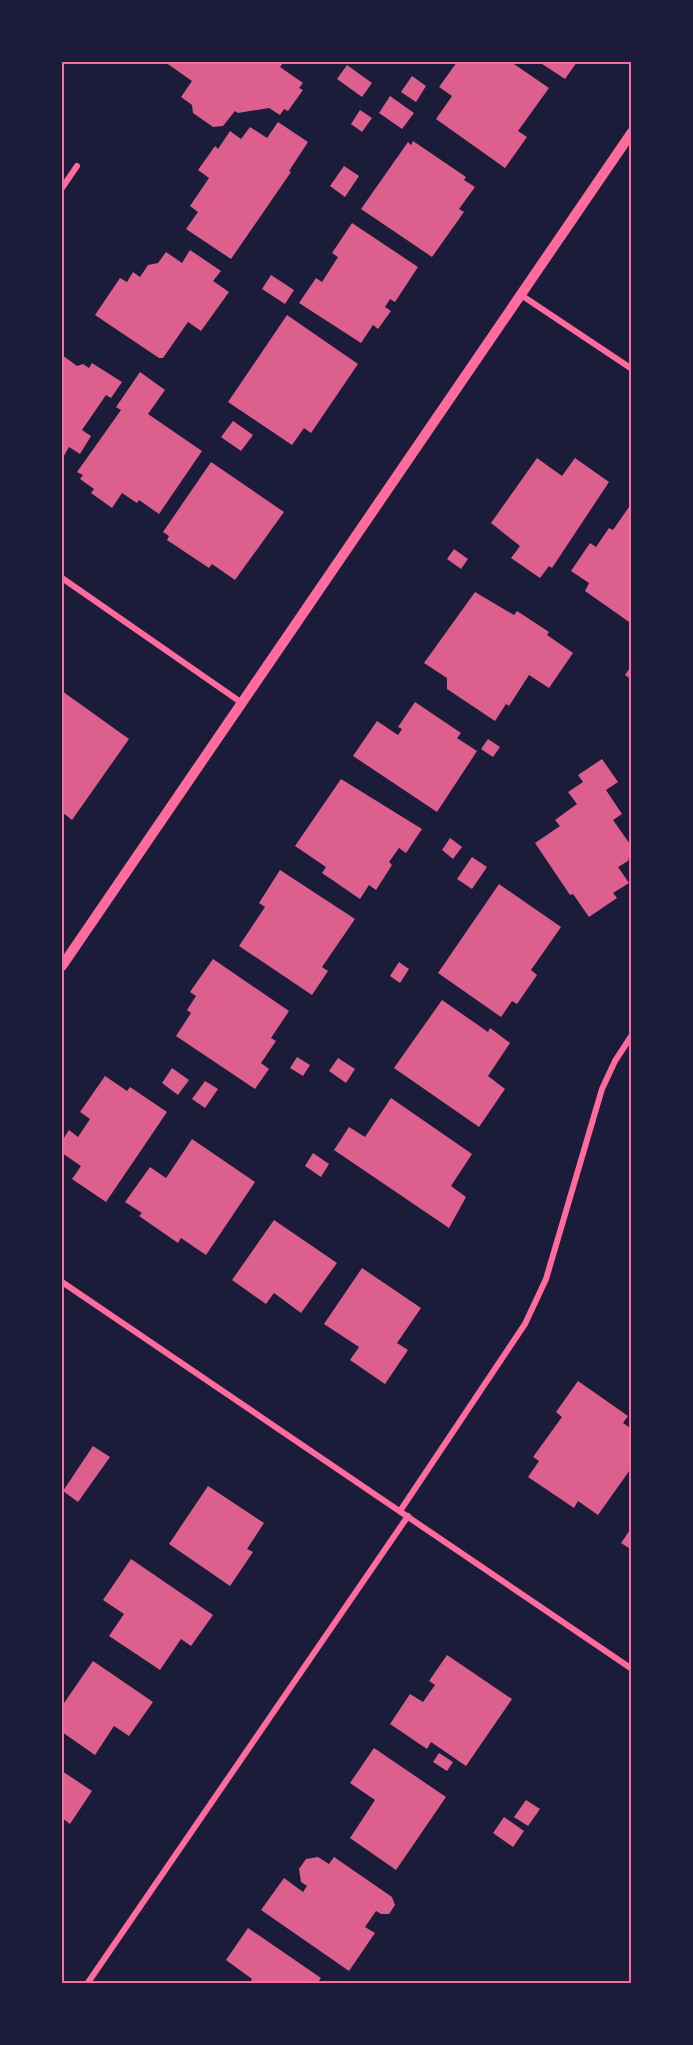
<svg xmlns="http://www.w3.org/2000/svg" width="693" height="2045" font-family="'Sofia Sans Condensed',sans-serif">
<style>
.building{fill:#dd5f8e}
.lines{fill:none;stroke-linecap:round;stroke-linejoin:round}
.path{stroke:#ff6b9d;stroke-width:4}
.minor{stroke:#ff6b9d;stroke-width:6}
.tertiary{stroke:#ff6b9d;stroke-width:10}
.neatline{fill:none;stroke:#ff6b9d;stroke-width:2}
</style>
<rect width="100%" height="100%" fill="#1b1b3a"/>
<g class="building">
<polygon points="165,62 284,62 280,67 303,83 299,88 303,90 288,111 284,109 280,115 269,108 238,113 235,111 223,126 213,127 193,113 192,105 181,97 192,81"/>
<polygon points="457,62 511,62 549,88 518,131 527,137 505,168 436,119 452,96 439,87"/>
<polygon points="539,62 577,62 565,79"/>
<polygon points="347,65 372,83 362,97 337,79"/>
<polygon points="412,76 426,86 416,102 401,92"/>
<polygon points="390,96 414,113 402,129 379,113"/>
<polygon points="360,110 372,118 362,132 351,124"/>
<polygon points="278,122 308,142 289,171 291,172 231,259 186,229 198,212 190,206 209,178 198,170 215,146 218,149 230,131 241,139 250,127 267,138"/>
<polygon points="413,141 466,177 464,180 475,187 459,209 464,212 432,257 361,209 408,142 411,145"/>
<polygon points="344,166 359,176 345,197 330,186"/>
<polygon points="352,223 418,267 395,302 390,299 385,307 391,311 378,329 373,325 361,343 299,303 316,278 322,282 338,257 332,253"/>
<polygon points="190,250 221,271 213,281 229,292 201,331 188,322 163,358 159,358 95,315 120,278 127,282 133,272 140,277 148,265 158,263 166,252 182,263"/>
<polygon points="271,275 294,290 285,304 262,289"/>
<polygon points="287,315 358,364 311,433 304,428 292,445 228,402"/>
<polygon points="62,355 77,366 83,364 89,368 92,363 122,382 111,398 106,395 82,430 91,436 80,454 69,447 62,459"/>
<polygon points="140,372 165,390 148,414 202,451 159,514 139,500 137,503 122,493 112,508 91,493 94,489 80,479 83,475 77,472 121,410 116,407"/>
<polygon points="233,421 253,435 241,451 221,437"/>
<polygon points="537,458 562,476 575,458 609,482 552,568 549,566 540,578 511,558 520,546 491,523"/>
<polygon points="211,462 284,512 235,580 212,564 209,568 167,540 169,536 163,532"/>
<polygon points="629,507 632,509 632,624 585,591 589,583 571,571 590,543 596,547 609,528 613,530"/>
<polygon points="454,549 468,559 461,569 447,559"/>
<polygon points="475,592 514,615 517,611 549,632 547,635 573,653 549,688 529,675 509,706 506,704 495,721 447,689 447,678 424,663"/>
<polygon points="632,665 632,680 625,675"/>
<polygon points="62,691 129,739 72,820 62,812"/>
<polygon points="415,702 461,733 457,738 477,751 437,812 353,756 377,721 398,735 402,729 398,727"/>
<polygon points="488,739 500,747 493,757 481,749"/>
<polygon points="602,759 618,782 606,790 622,814 613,820 632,847 628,861 618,867 629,883 613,893 617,898 589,917 573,894 570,895 535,843 560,826 555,820 577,804 568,792 583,782 578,775"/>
<polygon points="341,779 422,829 406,853 399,848 389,862 392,865 376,890 369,885 360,899 322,873 326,867 295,846"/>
<polygon points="450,838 462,847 453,859 442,850"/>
<polygon points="472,857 487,867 472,889 457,879"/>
<polygon points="280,870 355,919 322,967 328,971 312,995 239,946 265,907 259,903"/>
<polygon points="499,884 561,927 531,970 537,975 517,1004 512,1001 501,1017 438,973"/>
<polygon points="213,959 289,1011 271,1038 276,1041 261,1063 269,1069 255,1089 176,1036 191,1013 187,1010 196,996 190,992"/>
<polygon points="399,962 409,969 400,983 390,976"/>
<polygon points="442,1000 488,1032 490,1028 510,1043 488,1076 505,1089 479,1127 394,1068"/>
<polygon points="297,1057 310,1065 303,1076 290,1068"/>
<polygon points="338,1058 355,1069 346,1083 329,1071"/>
<polygon points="172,1068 189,1080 178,1095 162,1083"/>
<polygon points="105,1076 127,1091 130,1087 167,1112 106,1202 72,1179 81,1166 62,1153 62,1141 69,1130 78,1137 90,1119 80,1112"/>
<polygon points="205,1081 218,1089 205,1108 192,1099"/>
<polygon points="391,1098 472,1154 451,1186 466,1197 449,1228 334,1150 349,1127 365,1137"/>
<polygon points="192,1139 255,1182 206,1255 181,1238 178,1243 139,1216 142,1213 125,1202 150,1167 166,1178"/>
<polygon points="313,1153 329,1164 321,1177 305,1166"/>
<polygon points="274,1220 337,1263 301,1313 274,1293 266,1304 232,1280"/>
<polygon points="362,1268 421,1308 397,1343 408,1350 385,1384 350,1360 359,1347 324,1324"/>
<polygon points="578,1381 628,1416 623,1423 632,1429 632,1467 598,1515 578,1501 574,1508 528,1477 539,1461 533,1457 562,1417 556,1412"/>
<polygon points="93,1446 110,1457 78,1502 63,1491"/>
<polygon points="208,1486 264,1523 247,1549 253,1552 230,1586 169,1544"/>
<polygon points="632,1527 632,1550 621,1543"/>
<polygon points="131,1559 213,1615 191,1646 181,1639 160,1670 109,1636 124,1614 103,1600"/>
<polygon points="447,1655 512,1699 466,1766 431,1742 427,1749 390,1724 410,1694 423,1702 435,1685 429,1681"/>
<polygon points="93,1661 153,1702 129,1736 114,1726 95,1755 62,1732 62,1706"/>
<polygon points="374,1748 446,1797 396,1870 350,1838 375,1800 350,1783"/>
<polygon points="439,1753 453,1762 447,1771 433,1762"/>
<polygon points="62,1771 92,1791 70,1824 62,1818"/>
<polygon points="526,1800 540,1809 528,1826 514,1817"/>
<polygon points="504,1817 524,1831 513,1847 493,1833"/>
<polygon points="318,1857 329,1864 334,1857 392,1897 395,1905 389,1914 381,1914 376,1911 365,1927 375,1933 349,1971 261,1910 284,1878 303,1892 307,1886 301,1882 299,1869 306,1859"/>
<polygon points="248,1928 321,1978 317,1984 249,1984 252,1979 226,1960"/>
</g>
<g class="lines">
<polyline class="path" points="632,1791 632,1823"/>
<g class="minor">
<polyline points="62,188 77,166"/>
<polyline points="521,295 632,369"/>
<polyline points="62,578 242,703"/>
<polyline points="62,1282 632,1669"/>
<polyline points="400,1511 525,1324 546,1279 602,1089 615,1061 632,1035"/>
<polyline points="87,1984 408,1516"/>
</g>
<polyline class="tertiary" points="62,966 632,132"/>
</g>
<rect width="693" height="2045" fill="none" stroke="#1b1b3a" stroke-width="126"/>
<rect x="63" y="63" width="567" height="1919" class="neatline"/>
</svg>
